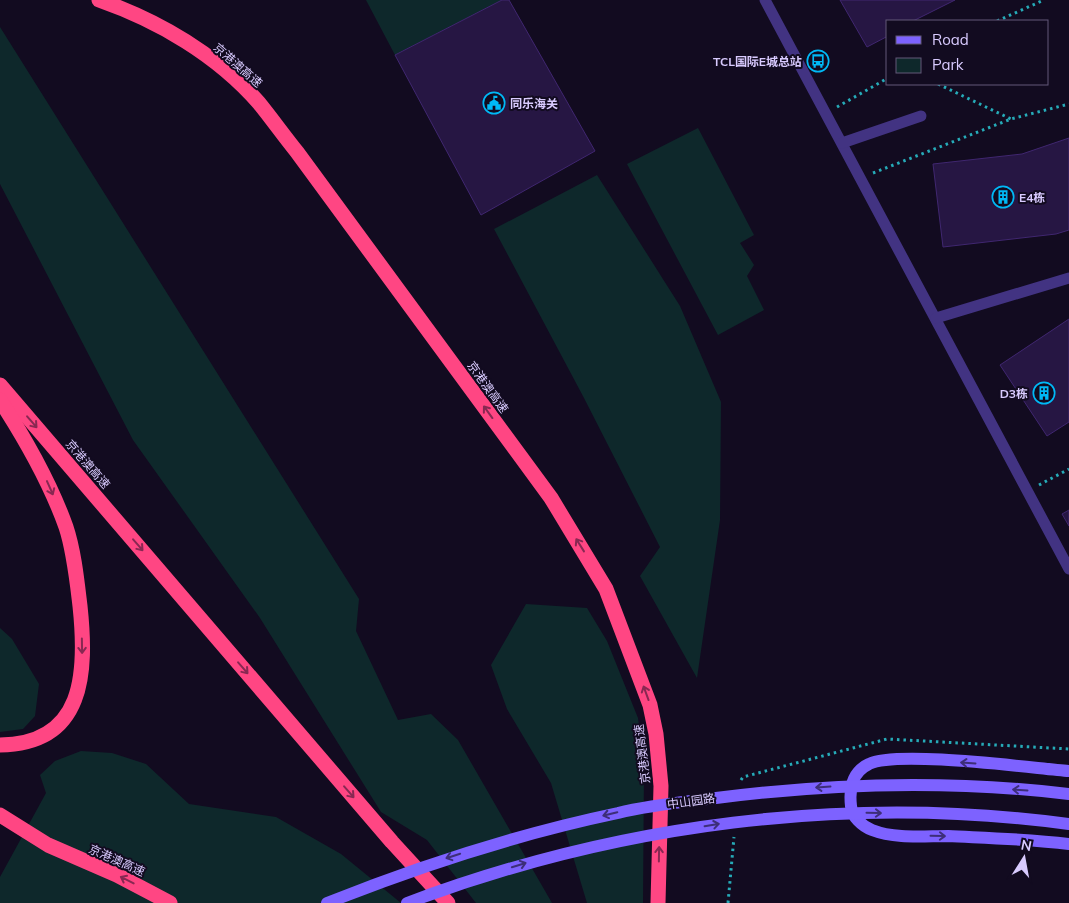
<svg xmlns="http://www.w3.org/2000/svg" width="1069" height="903" font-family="Mulish,'Noto Sans SC',sans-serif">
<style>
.green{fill:#0e282b}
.building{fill:#261643;stroke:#402770}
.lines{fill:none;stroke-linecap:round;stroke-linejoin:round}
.path{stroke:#26abb8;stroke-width:3;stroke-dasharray:2.5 4;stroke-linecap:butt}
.lane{stroke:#423382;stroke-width:11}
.secondary{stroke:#7d62ff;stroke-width:12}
.highway{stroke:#ff4683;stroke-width:15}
.secondary-bridge{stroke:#7d62ff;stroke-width:12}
.oneway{stroke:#882852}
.oneway2{stroke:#3d2e79}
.labels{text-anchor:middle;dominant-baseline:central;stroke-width:4;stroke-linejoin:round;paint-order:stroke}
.poi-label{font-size:12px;font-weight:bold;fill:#d9cbff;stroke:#120b20;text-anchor:end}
.street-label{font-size:12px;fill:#d9cbff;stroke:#120b20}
</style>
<rect width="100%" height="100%" fill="#120b20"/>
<g class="green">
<polygon points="366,0 502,0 395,55"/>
<polygon points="0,27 359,599 356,631 398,720 431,714 458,740 552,903 476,903 427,840 381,812 260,618 133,440 0,184"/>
<polygon points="698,128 754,235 740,243 754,265 747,276 764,310 718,335 627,164"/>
<polygon points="597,175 680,306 721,402 720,520 697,678 640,576 660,547 584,398 494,229"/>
<polygon points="526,604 587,608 607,641 638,718 644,765 643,903 587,903 551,783 507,709 491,665"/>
<polygon points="0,628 12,639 39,684 35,716 23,729 0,732"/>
<polygon points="81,751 112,753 146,764 189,804 276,817 341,854 401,903 0,903 0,877 46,793 40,775 55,761"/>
</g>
<g class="building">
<polygon points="502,0 509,0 595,151 481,215 395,55"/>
<polygon points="840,0 955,0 913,21 888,21 888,36 867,47"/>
<polygon points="1069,138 1069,230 1056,234 943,247 933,164 1022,154"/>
<polygon points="1069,319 1069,422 1047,436 1000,365"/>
<polygon points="1069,510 1069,526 1062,514"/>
</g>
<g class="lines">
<g class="path">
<polyline points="997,21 1044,0"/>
<polyline points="938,84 1011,119"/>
<polyline points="837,107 888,78"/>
<polyline points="873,173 1011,119 1069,104"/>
<polyline points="1039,485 1069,469"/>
<polyline points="741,780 743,777 887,739 1069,749"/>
<polyline points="728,903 734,837"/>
</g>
<g class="lane">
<polyline points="765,0 1069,569"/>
<polyline points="842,143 921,116"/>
<polyline points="936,318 1069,278"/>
</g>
<path class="secondary" d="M1069,771C1031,768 897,750 869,764C852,772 849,788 851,806C852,817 862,826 872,830C895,839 923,836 948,836C988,838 1029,839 1069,844"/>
<g class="highway">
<path d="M99,0C159,21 217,55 259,103C272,119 284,136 297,152L551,498L606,589L650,705L656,734L661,786L658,903"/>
<polyline points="0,385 392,842 448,903"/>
<path d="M0,400C26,440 50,482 66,527C74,551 77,581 80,606C87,672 85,744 0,745"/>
<polyline points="0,815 48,845 117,875 170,903"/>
</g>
<g class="secondary-bridge">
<path d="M327,903C422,865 518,834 618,813C650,805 683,802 716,798C832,783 952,780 1069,794"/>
<path d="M407,903C617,824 846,794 1069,824"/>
</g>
</g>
<defs><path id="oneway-shaft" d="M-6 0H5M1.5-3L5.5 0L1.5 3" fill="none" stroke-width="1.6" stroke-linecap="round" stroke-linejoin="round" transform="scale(1.25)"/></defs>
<g class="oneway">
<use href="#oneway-shaft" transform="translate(488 412) rotate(-126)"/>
<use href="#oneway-shaft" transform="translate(32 422) rotate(49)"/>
<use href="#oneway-shaft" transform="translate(50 488) rotate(66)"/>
<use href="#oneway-shaft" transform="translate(138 545) rotate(49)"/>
<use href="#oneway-shaft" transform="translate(580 545) rotate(-122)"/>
<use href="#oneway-shaft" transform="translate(82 646) rotate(89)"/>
<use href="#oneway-shaft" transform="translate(243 668) rotate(49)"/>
<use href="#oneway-shaft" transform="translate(646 693) rotate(-110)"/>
<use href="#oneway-shaft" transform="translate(349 792) rotate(49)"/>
<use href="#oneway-shaft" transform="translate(659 854) rotate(-89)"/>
<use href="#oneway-shaft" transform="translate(127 880) rotate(-153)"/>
</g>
<g class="oneway2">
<use href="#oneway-shaft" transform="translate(968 763) rotate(-176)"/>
<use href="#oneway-shaft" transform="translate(823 787) rotate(176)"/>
<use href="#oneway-shaft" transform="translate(1020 790) rotate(-176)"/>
<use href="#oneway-shaft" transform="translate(874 813) rotate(1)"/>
<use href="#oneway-shaft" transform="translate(610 814) rotate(167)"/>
<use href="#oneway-shaft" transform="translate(712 825) rotate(-9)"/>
<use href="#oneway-shaft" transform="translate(938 836) rotate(1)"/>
<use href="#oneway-shaft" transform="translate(453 856) rotate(162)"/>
<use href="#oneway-shaft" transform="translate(519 865) rotate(-17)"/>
</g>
<defs>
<g id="bus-ring" transform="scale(1.125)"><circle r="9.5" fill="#120b20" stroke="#00b9f6" stroke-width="1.5"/><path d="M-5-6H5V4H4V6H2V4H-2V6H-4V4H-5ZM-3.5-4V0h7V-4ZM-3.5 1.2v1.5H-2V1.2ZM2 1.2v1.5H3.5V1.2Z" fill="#00b9f6"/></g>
<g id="civic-ring" transform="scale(1.125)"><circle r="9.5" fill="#120b20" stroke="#00b9f6" stroke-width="1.5"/><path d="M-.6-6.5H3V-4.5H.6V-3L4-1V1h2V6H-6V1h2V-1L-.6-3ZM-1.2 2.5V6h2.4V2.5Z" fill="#00b9f6"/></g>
<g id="building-ring" transform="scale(1.125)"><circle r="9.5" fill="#120b20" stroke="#00b9f6" stroke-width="1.5"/><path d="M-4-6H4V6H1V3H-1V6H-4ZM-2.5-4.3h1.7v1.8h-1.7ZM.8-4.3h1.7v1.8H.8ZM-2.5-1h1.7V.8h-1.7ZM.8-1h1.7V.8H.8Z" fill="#00b9f6"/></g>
</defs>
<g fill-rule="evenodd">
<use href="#bus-ring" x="818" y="61"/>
<use href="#civic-ring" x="494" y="103"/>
<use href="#building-ring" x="1003" y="197"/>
<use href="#building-ring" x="1044" y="393"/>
</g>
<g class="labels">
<g class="poi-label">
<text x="802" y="61">TCL国际E城总站</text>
<text x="510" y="103" text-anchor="start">同乐海关</text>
<text x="1019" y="197" text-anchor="start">E4栋</text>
<text x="1028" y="393">D3栋</text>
</g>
<g class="street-label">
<text transform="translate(238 65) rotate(41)">京港澳高速</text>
<text transform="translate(488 387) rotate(54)">京港澳高速</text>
<text transform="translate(88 464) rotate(49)">京港澳高速</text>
<text transform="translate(642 754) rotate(-97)">京港澳高速</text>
<text transform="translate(691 801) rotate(-8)">中山园路</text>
<text transform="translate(117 860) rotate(24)">京港澳高速</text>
</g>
</g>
<rect x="886" y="20" width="162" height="65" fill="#120b20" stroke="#625879"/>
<rect x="896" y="36" width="25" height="8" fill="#7d62ff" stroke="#625879"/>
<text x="932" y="45" font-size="15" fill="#d9cbff">Road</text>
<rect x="896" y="58" width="25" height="15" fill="#0e282b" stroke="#625879"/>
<text x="932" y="70" font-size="15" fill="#d9cbff">Park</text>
<g transform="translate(1024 858) rotate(11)" stroke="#120b20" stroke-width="4" paint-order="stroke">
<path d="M0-4L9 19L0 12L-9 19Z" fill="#d9cbff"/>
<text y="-8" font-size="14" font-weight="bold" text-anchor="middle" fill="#d9cbff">N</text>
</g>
</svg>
